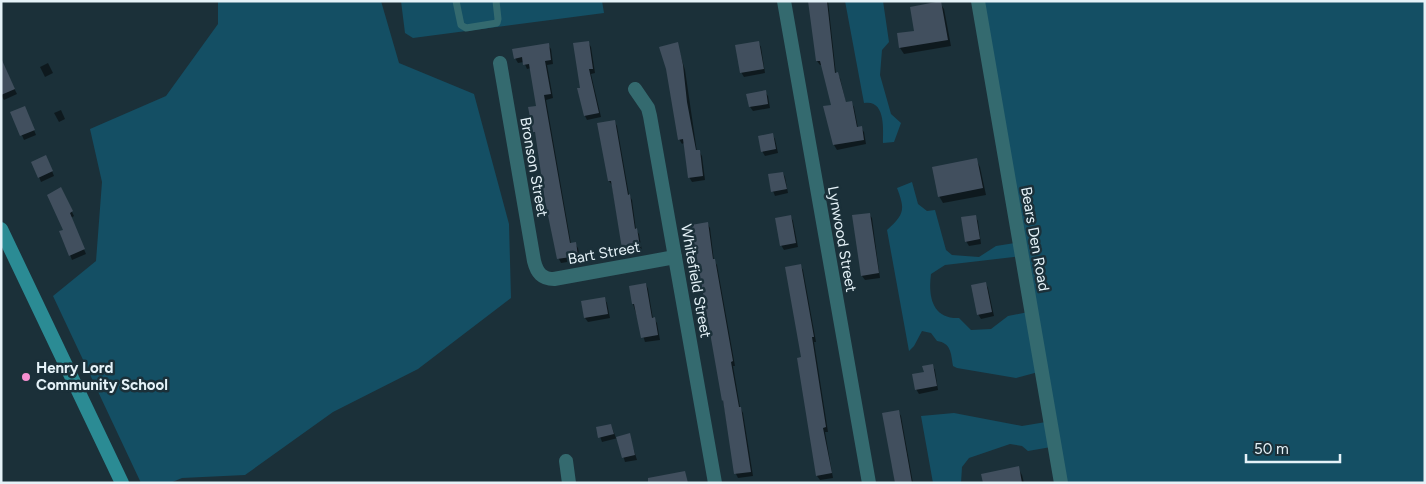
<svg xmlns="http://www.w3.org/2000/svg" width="1426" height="484" font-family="Figtree,sans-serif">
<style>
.green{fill:#144f64;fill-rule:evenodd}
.shadow{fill:#0007}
.building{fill:#414f5e}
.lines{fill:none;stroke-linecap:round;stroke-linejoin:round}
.service{stroke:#346a6f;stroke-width:7}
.minor{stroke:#346a6f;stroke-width:14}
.secondary{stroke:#2b8b94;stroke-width:14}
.poi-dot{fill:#f690d1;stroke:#1b3039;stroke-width:2}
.labels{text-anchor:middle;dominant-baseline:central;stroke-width:5;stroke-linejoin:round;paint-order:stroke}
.street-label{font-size:15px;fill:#e5f2f8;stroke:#1b3039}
.poi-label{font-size:15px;font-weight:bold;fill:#e5f2f8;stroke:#1b3039;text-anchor:start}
</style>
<rect width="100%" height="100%" fill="#1b3039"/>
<g class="green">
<polygon points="218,1 381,1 399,63 474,94 509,224 511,298 418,369 333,412 245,475 182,478 170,483 141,483 53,296 96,261 102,182 90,129 166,96 218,24"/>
<polygon points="401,1 602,1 604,13 413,38 405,33"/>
<path d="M845,1H883L889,42L882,50L880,75L891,114L901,123L894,142L883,143C883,130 886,99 864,103Z"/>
<path d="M980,1H1425V483H1064L1051,447L1028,451L1022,446L1010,444L969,458L962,467L961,483H933L921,416L954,413L1022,426L1046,422L1042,371L1016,378L957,368L953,366C951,353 951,343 937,341L931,333L922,331L914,346L909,351L887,230C905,214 905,209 897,188L912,182L918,204L927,211L935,210L946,250L952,255L979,257L996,246L1021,242ZM1023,256L1033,311L1008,316L991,329L971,330L959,318C932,319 928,296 931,274L945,265Z"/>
</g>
<g class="shadow">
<polygon points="809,1 828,1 836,74 840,78 846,103 851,102 854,107 858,128 861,128 864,132 866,144 837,150 834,145 825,107 832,106 823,65 820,65 817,61"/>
<polygon points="940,3 944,9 951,46 904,54 900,48 916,32"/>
<polygon points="588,42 591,47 595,73 591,74 601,117 587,120 585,116 581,89"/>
<polygon points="758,42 761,47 765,73 744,77 741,72"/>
<polygon points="677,44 685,70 697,152 699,151 702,156 705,180 692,182 689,177 684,143 682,144 679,139"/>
<polygon points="548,45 551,49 553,64 547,65 553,98 546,100 571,244 575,244 578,248 580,260 561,263 559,259 537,136 534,131 538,107 531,68 527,69 524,62 518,63 515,58"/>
<polygon points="48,63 53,73 45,77 40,67"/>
<polygon points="1,76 9,78 17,94 4,100 1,95"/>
<polygon points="765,92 768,96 770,108 753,111 750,107"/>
<polygon points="61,110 65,119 59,122 54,113"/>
<polygon points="27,112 36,135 24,140 12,113"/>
<polygon points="614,121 617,126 629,195 632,200 636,230 639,234 642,251 626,253 623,249 612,185 609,181"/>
<polygon points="772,134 775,139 778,153 765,156 762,151"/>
<polygon points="976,159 980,167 986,195 943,203 939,196"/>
<polygon points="48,161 54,176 41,182 39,177"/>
<polygon points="783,173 785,177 788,193 775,196 773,191"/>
<polygon points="63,194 74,216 71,218 86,254 72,260 70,255 65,230"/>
<polygon points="869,214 872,218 880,278 865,280 862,276"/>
<polygon points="975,216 978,221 981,244 969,246 966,241"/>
<polygon points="791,217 793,221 798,247 784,250 781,245"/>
<polygon points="707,223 710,228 714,261 717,265 735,366 733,366 740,407 743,413 753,476 738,478 736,474 693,226"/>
<polygon points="800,265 803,270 816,342 814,342 828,432 825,432 833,478 820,480 817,476 812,448 802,358"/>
<polygon points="646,284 648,289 653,319 654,319 657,323 660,340 645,342 633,304"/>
<polygon points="986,284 988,288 994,316 981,319 978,314"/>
<polygon points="604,298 607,303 610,318 588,322 585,318"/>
<polygon points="932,365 935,370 938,390 919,394 916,389 925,373"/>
<polygon points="898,411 901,416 913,483 896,483"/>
<polygon points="611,425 616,438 629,435 637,460 625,462 618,438 602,442 597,428"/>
<polygon points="1018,468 1022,475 1024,483 984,483"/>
</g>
<g class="building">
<polygon points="808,1 827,1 835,73 838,72 846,102 852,101 857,127 862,126 864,140 833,145 823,106 831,105 820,61 816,61"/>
<polygon points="941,1 948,40 899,48 897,33 914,31 910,7"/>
<polygon points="589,41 593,69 589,69 599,113 584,116 577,88 580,88 573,43"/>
<polygon points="759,41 764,69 740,73 735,45"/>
<polygon points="678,42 683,65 687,102 696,150 700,150 703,176 688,178 683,139 678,140 666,69 659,47"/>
<polygon points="549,43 551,60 545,61 551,94 544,95 570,243 576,242 578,256 557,259 545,201 535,132 533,132 528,107 536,106 529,64 523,65 522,57 514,59 512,49"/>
<polygon points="1,58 15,89 1,95"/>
<polygon points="766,90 768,104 749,107 746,94"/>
<polygon points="25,106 35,130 20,136 10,112"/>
<polygon points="615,120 628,195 630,194 635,229 637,228 640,247 622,249 611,181 608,181 597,123"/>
<polygon points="773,133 776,149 761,152 758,136"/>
<polygon points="46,155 53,171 38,178 31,162"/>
<polygon points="977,158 983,188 938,197 932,167"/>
<polygon points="783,172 787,189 771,192 768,174"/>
<polygon points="61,187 73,211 70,213 85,249 69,256 59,231 63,230 47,195"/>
<polygon points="870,213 879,273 861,276 852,215"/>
<polygon points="791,215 796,243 780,246 775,218"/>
<polygon points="976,215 980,239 965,242 961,217"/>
<polygon points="708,222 713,259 715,259 733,361 731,362 739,407 741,407 751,472 734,474 723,400 722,401 691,225"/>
<polygon points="801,264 814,337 812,337 826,427 823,428 832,473 816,476 797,358 801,357 785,267"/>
<polygon points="986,282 992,312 977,315 971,285"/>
<polygon points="646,283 652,318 655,317 658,335 641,338 634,304 632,304 629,286"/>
<polygon points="605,297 608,314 584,318 581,301"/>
<polygon points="933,364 937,386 915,390 912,374 924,372 922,366"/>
<polygon points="899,410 904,438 912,483 895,483 882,413"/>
<polygon points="611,424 614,434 598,438 596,427"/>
<polygon points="630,433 635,455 622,458 616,437"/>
<polygon points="1019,466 1022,483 983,483 981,474"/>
<polygon points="685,471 688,483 648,483 648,478"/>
</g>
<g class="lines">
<polyline class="service" points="456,1 461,25 466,28 497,23 498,19 496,1"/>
<g class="minor">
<polyline points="784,1 869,483"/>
<polyline points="978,1 1061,483"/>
<path d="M500,63L534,261C537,273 542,279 554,279L675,257"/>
<polyline points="635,89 648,108 650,116 715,483"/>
<polyline points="566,461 569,483"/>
</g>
<polyline class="secondary" points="1,229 122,483"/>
</g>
<circle class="poi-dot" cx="26" cy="377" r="5"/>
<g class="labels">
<g class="street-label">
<text transform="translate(534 167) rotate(80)">Bronson Street</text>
<text transform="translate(842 239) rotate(80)">Lynwood Street</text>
<text transform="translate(1035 239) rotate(80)">Bears Den Road</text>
<text transform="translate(604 253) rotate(-10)">Bart Street</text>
<text transform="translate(696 281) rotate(80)">Whitefield Street</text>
</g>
<g class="poi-label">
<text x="36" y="368">Henry Lord<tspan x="36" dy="17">Community School</tspan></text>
</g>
</g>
<rect width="1426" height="484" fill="none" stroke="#e5f2f8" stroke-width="5"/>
<path d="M1246 454v8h94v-8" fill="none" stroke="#e5f2f8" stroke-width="2.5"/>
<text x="1254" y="454" font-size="15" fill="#e5f2f8" stroke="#1b3039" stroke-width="4" paint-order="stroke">50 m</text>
</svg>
